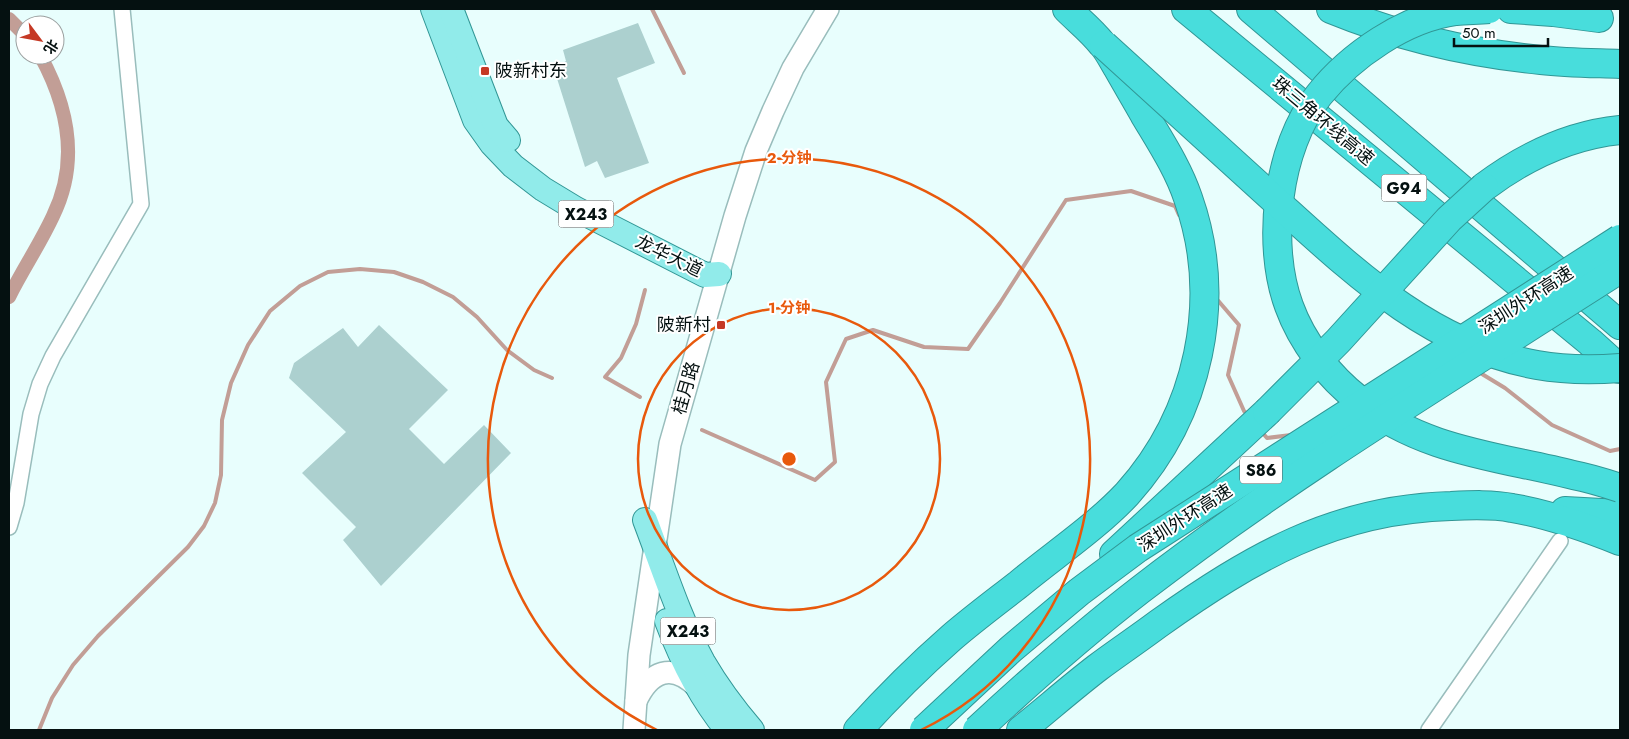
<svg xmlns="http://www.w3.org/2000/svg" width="1629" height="739" font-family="Jost,'Noto Sans SC',sans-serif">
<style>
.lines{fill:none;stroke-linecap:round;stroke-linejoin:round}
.stream{stroke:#c29e96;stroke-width:4}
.canal{stroke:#c29e96;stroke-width:14}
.building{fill:#acd0cf}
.street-casing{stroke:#99bdbc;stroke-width:18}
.secondary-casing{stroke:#99bdbc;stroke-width:24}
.primary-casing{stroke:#319695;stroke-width:26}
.highway-casing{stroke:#319695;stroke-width:30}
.street{stroke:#fff;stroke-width:15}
.secondary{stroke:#fff;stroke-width:21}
.primary{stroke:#91ebea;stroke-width:24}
.highway{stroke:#48dddc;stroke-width:28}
.highway-bridge-casing{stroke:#319695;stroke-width:30;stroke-linecap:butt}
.highway-bridge{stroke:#48dddc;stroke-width:28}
.ring{fill:none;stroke:#e8590c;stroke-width:2.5}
.poi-dot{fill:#c53925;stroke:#fff;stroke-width:2}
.labels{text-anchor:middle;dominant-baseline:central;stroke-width:4;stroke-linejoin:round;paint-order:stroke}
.shield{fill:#fff;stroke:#505858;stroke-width:1}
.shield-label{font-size:16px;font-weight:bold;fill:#051111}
.poi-label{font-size:18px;fill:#051111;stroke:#fff;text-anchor:start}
.street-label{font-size:18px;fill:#051111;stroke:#fff}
.centre{fill:#e8590c;stroke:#fff;stroke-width:2.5}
.ring-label{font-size:15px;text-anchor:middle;font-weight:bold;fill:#e8590c;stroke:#fff;stroke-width:4;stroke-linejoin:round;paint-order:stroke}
</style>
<rect width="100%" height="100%" fill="#e8fefd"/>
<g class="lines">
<g class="stream">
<polyline points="652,9 684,73"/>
<polyline points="1215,297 1239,325 1228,375 1244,411 1249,416"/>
<polyline points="1477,371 1505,388 1552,425 1610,451 1620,449"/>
<polyline points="640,397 605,377 621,358 636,324 645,290"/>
<polyline points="702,430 815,480 835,462 826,382 846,339 873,330 924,347 968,349 1000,303 1066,200 1131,191 1175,206 1179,215"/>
<polyline points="1261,431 1267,438 1291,435"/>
<polyline points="39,730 52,698 73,665 98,636 188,547 204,526 215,503 221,475 222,420 231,383 248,345 270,311 300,286 328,272 360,269 394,272 423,282 453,297 477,317 507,350 534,370 552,378"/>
</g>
<g class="canal">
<polyline points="9,19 25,35"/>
<path d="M9,297C23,269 40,244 53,216C80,161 68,106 40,55"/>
</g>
</g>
<g class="building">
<polygon points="638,23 655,63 617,78 649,163 605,178 597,161 585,167 554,69 566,61 563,50"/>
<polygon points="379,325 448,390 409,429 444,464 484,425 511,453 381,586 343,540 356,527 302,473 346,432 289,378 294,363 343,328 358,347"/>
</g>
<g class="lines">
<g class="street-casing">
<g id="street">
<polyline points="9,527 16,503 31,414 40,384 53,356 141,204 122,9"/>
<polyline points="1429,730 1560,541"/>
</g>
</g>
<g class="secondary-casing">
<g id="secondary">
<path d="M636,701C650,671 672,662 697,687"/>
<polyline points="634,730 639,655 670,444 735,216 756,151 773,111 793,68 828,9"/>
</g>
</g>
<g class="primary-casing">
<g id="primary">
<polyline points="433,9 475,120 492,144 513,166 543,189 576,209 705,275 719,274"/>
<polyline points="451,9 496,126 508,140"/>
<path d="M645,520C663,567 679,618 703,662C717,686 734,709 752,730"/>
<path d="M667,621C682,661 700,697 727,730"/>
</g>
</g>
<g class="highway-casing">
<g id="highway">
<polyline points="1186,9 1590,342 1620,369"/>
<polyline points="1251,9 1620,325"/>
<path d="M1331,9C1397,36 1470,53 1541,60C1567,63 1594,63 1620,64"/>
<polyline points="1511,9 1553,12 1599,18"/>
<path d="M1484,187C1524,157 1570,135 1620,130"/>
<polyline points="1565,511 1620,514"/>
<polyline points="1114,554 1267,412"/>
<path d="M858,730C887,698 919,666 951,638C973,619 996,602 1019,584C1054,555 1096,527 1127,494C1199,414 1224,300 1188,198C1178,168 1160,141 1144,114C1135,98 1126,83 1117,67C1112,59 1108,50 1102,44C1092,31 1078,20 1067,9"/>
<path d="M1021,730C1046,710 1071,688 1097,668C1117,653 1138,639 1158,624C1251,558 1334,509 1451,506C1471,505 1493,504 1512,508C1549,514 1585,527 1620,541"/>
</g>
</g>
<use href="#street" class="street"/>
<use href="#secondary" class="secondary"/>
<use href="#primary" class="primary"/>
<use href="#highway" class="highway"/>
<g class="highway-bridge-casing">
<g id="highway-bridge">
<path d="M1489,9C1478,10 1467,10 1456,11C1405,18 1351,55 1319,95C1277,147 1266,244 1289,306C1302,342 1329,377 1359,400C1422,451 1497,456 1573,475C1589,478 1605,483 1620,488"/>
<path d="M1104,45C1159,95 1214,145 1269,195C1349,267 1427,345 1537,365C1565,370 1593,370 1620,368"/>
<polyline points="1267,412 1338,341 1449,219 1484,187"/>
<polyline points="924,730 1011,649 1079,592 1138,548 1620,239"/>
<path d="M977,730C1030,681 1083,634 1140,590C1293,472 1458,373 1620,269"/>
</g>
</g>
<use href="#highway-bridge" class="highway-bridge"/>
</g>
<g class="ring">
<circle cx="789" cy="459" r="151"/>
<path d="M657 730A301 301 0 1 1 921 730"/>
</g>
<g class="poi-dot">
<rect x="480" y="66" width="10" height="10" rx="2.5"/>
<rect x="716" y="320" width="10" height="10" rx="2.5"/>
</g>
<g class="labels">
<g class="shield">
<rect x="1381.5" y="174.5" width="45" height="27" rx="4"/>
<rect x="558.5" y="200.5" width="55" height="27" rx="4"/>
<rect x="1240" y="456.5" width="42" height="27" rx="4"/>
<rect x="660.5" y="617.5" width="55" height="27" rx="4"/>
</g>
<g class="shield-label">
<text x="1404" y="188">G94</text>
<text x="586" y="214">X243</text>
<text x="1261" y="470">S86</text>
<text x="688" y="631">X243</text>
</g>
<g class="poi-label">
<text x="495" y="71">陂新村东</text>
<text x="711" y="325" text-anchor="end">陂新村</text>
</g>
<g class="street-label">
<text transform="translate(1323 121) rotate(40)">珠三角环线高速</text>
<text transform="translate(669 256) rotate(26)">龙华大道</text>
<text transform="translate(1526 300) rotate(-33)">深圳外环高速</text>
<text transform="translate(686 388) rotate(-74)">桂月路</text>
<text transform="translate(1185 518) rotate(-33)">深圳外环高速</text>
</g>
</g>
<circle cx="789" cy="459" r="8" class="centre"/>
<g class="ring-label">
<text x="789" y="163">2 分钟</text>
<text x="789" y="313">1 分钟</text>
</g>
<rect width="1629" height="739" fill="none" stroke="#051111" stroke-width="20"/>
<g transform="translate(40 40) rotate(122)"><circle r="24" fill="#ffffff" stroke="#9ba0a0"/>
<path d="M0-4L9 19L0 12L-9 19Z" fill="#c53925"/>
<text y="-8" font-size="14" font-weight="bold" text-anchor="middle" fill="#051111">北</text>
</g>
<path d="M1454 38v8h94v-8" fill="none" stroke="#051111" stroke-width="2.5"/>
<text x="1462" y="38" font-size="15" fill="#051111" stroke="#ffffff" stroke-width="4" paint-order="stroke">50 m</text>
</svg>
